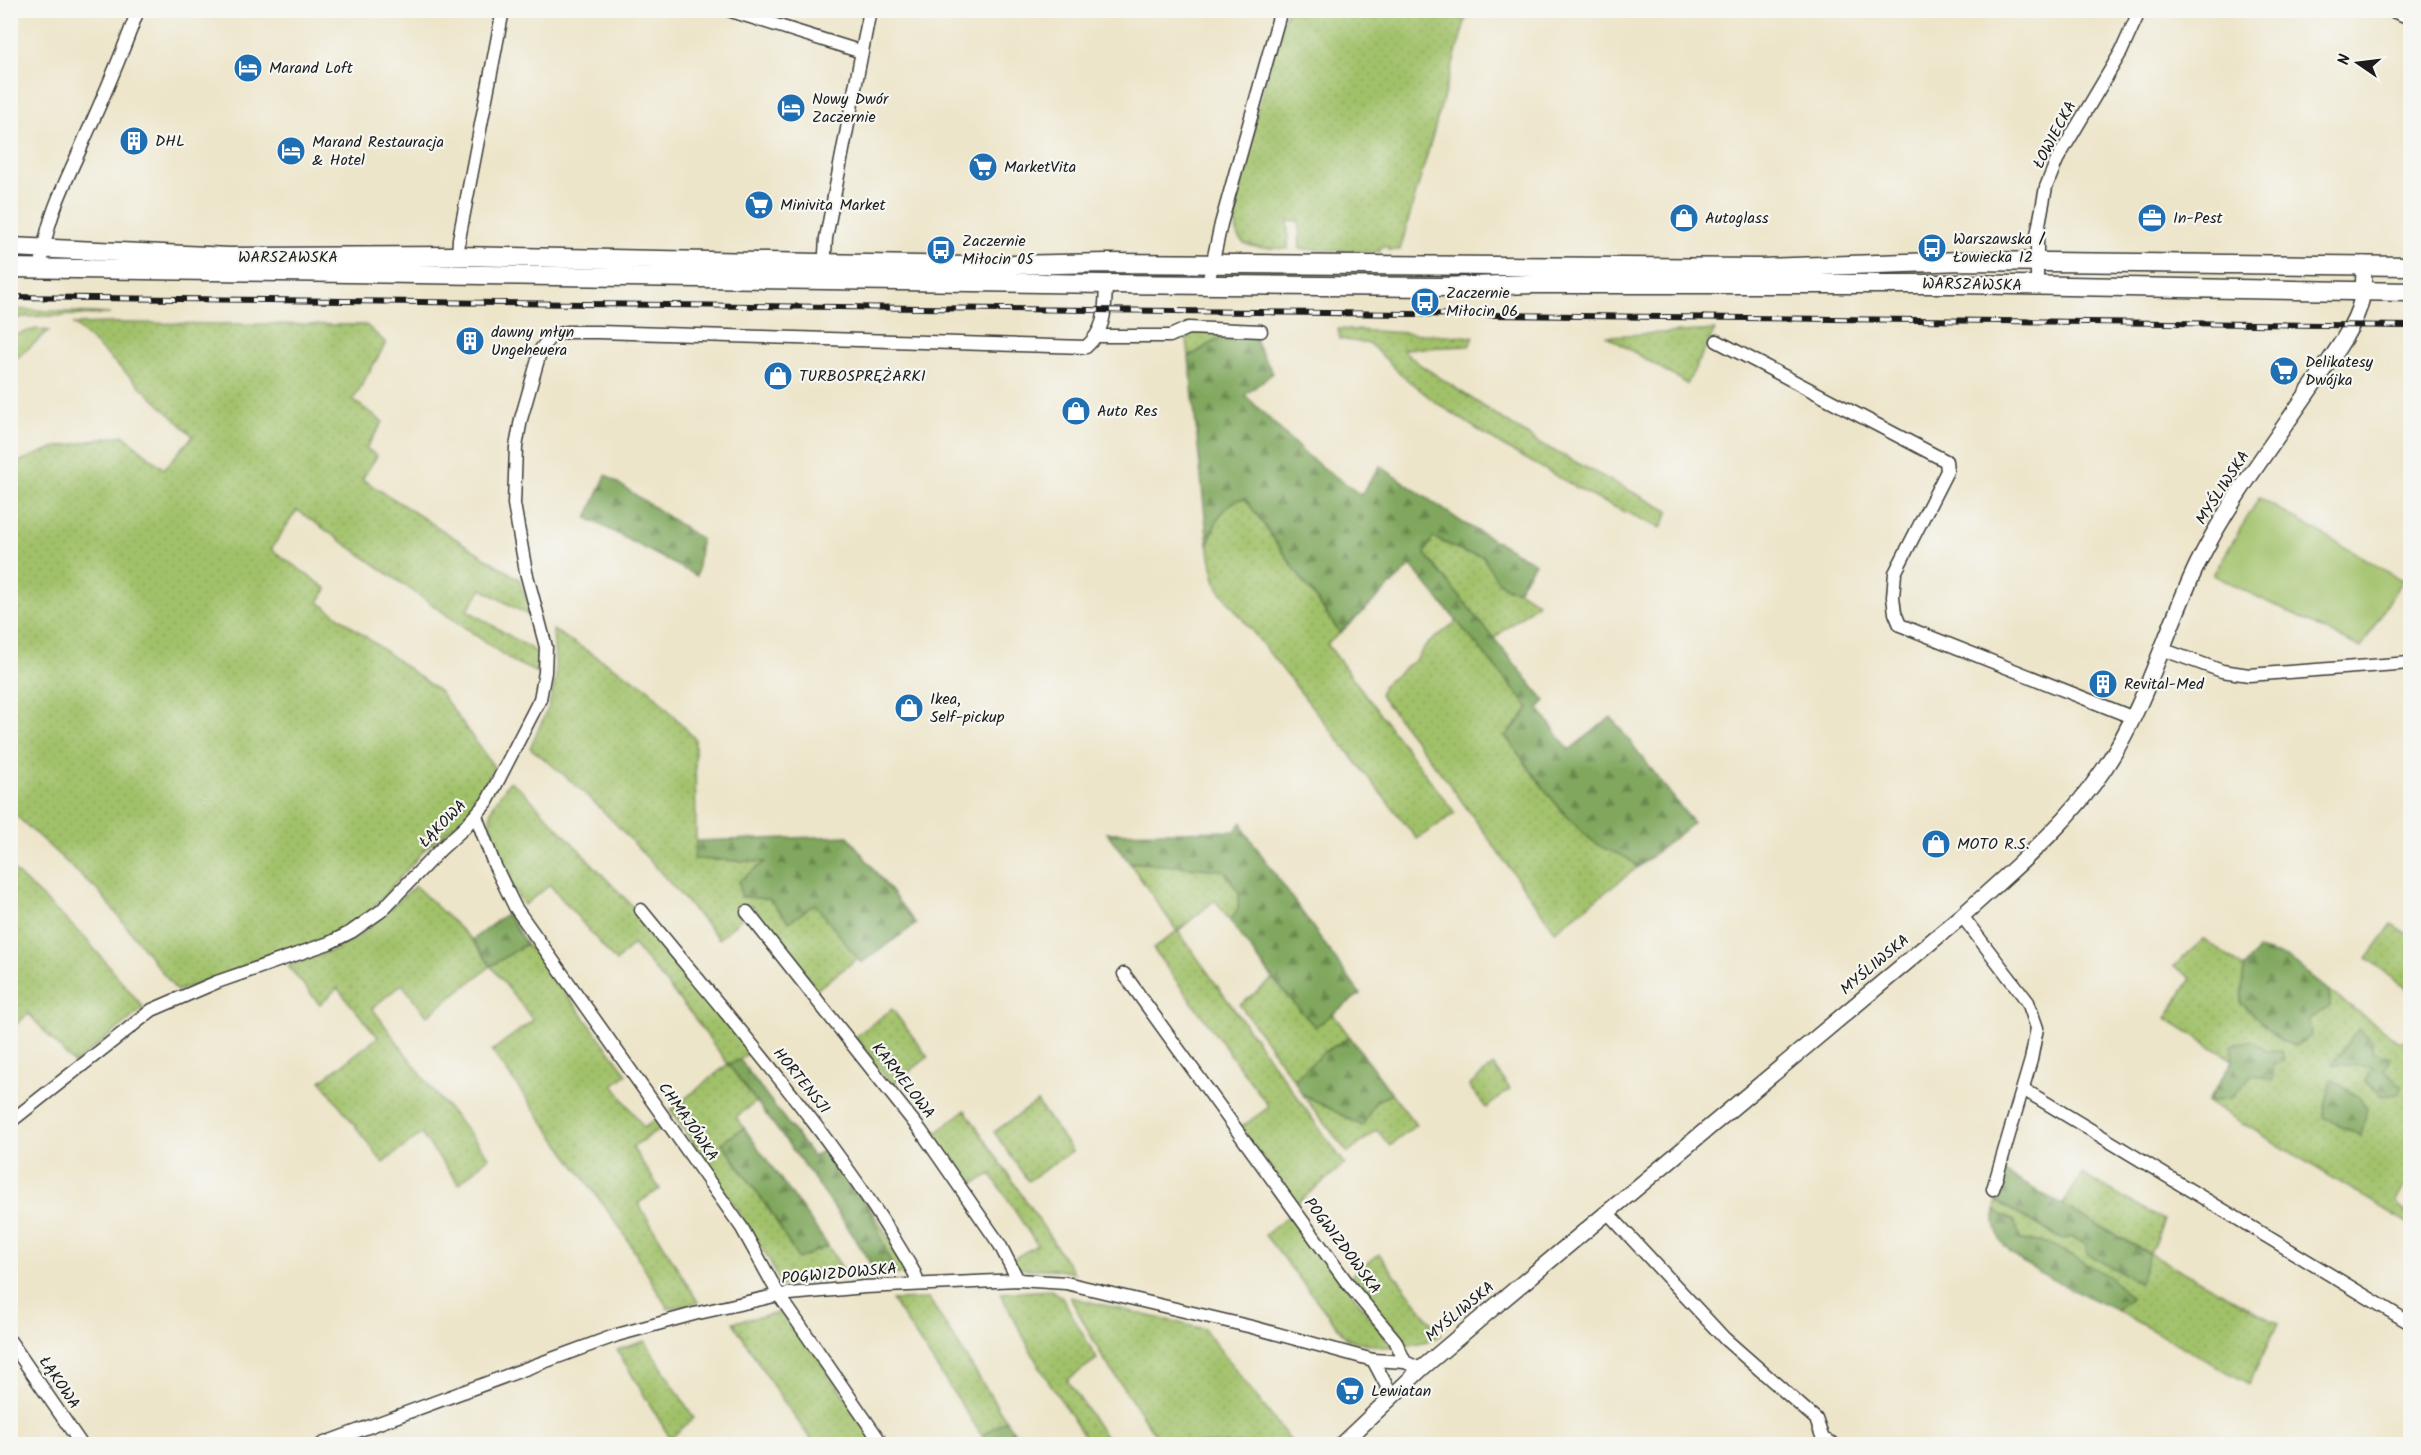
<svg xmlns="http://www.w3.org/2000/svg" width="2421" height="1455" font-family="Kalam,sans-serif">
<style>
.grass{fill:url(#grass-dots);stroke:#5e6e42;stroke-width:1.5}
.forest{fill:url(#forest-firs);stroke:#4e623c;stroke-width:1.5}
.garden{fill:#a1c169;stroke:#5e6e42;stroke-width:1.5}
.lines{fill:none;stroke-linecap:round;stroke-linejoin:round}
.minor-casing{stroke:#3b3a36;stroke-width:15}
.tertiary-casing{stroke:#3b3a36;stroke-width:18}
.secondary-casing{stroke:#3b3a36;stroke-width:21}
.minor{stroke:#fff;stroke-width:12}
.tertiary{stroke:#fff;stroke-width:15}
.secondary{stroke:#fff;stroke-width:18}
.rail-casing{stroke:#1c1c1c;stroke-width:6}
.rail{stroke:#f6f6f2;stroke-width:4;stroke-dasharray:11;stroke-linecap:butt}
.labels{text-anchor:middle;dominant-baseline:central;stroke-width:4.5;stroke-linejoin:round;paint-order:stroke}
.poi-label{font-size:16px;fill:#1c1c1c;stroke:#f6f6f2;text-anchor:start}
.street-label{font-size:16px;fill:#1c1c1c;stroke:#f6f6f2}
</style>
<defs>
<pattern id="grass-dots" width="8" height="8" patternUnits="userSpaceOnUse" patternTransform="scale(1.5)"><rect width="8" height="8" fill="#a1c169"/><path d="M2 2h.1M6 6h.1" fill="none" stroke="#8aa55a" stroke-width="1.8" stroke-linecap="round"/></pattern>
<pattern id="forest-firs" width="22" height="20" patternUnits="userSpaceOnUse" patternTransform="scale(1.5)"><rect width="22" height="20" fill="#80a75d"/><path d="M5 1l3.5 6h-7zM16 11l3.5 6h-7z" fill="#68874c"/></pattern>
</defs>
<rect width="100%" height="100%" fill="#f6f6f2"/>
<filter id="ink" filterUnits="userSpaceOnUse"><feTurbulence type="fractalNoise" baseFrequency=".0167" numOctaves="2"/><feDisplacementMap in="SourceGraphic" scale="12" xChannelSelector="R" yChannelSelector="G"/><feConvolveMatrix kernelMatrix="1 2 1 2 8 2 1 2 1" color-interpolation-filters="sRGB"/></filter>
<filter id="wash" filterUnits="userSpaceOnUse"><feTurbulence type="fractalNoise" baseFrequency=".008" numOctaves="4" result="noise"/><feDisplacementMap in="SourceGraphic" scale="24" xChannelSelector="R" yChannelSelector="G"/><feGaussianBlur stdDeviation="1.35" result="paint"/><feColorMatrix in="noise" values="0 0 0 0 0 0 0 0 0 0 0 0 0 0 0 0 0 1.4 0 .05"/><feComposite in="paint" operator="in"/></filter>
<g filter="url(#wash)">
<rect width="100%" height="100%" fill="#ede5c9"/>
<g class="grass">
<path d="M1286,11H1468L1400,250H1388V247H1380V252L1300,249L1299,221H1288V249C1269,247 1232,252 1237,225L1229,223L1240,185L1243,159Z"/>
<polygon points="11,309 110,314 22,317 11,320"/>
<polygon points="116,323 366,325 386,343 353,400 383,422 366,448 377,456 362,479 519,579 533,618 482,589 467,610 538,653 538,673 514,662 297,510 271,549 327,589 319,602 440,692 494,767 475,804 464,818 425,849 370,912 329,937 177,991 101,894 11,811 10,465 53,448 123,435 164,469 193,436 74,324"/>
<polygon points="36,329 49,331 11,363 11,336"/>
<polygon points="1338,329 1474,337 1469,346 1402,349 1419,364 1539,443 1669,511 1661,528 1597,499 1503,446 1438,404 1405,378 1370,344 1340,339"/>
<polygon points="1715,330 1687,384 1607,336"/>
<polygon points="1186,331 1228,333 1189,357"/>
<path d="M1245,498L1340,633L1327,644L1455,813L1417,839L1217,587C1214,574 1210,561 1209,549C1206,527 1224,502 1245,498Z"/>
<polygon points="1432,537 1466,553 1483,556 1501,584 1507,589 1518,590 1538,603 1493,639 1425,554"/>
<path d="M1457,621L1529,708L1518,723L1505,736C1534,773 1560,817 1598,845C1613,855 1622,850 1638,867L1555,931L1450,785L1380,695L1383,685L1417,659L1425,646Z"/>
<path d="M553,630L648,688L695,739L696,841L694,859L766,862L769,899L815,904L858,958L816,990L751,905L743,917L719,939C660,872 602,801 530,748L549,706L556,677Z"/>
<path d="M510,781L522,790L638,912L750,1051L740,1060L728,1064L756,1102L736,1117L744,1128L722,1143L772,1214L798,1259L828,1246L847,1276L781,1286L769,1259L671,1110L728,1064L692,1015L633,944L616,962L550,885L524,905C509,884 483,835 492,808C496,799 505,789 510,781Z"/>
<polygon points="1129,862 1223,870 1239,892 1238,909 1230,921 1215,900 1178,931 1345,1164 1297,1203 1240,1128 1269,1107 1153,949 1177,931"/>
<polygon points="10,867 85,938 144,1008 74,1064 29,1014 11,1028"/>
<polygon points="415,886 472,940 491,966 526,944 544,964 627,1074 613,1085 644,1128 657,1118 664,1126 632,1147 660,1189 638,1203 698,1302 668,1309 623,1232 492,1051 533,1020 491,966 427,1016 402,984 372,1008 431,1088 489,1157 459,1184 421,1134 383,1163 321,1081 378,1037 337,988 320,1005 288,966 336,949 359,936"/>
<polygon points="2392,924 2410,936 2410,991 2367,958"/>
<polygon points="2204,939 2244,968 2241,1003 2308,1019 2330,1007 2329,991 2401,1043 2409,1037 2410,1038 2410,1176 2396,1202 2410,1217 2410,1225 2208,1102 2233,1060 2166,1018 2191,978 2174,966"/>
<polygon points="1273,979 1315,1026 1333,1014 1350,1037 1324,1052 1294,1080 1240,1005"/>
<polygon points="892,1009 928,1057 892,1085 855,1037"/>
<polygon points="1493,1065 1510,1089 1486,1108 1469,1086"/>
<polygon points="1301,1093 1362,1126 1376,1101 1392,1094 1416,1125 1390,1146 1377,1130 1348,1153"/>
<polygon points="1037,1102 1072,1151 1028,1181 994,1132"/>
<polygon points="965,1110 1074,1273 1053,1269 1019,1269 1013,1259 1037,1245 991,1174 966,1188 951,1161 931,1137"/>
<polygon points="2082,1174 2164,1220 2150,1254 2278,1323 2249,1384 2116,1310 2131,1297 2048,1243 2021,1240 2014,1221 1995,1211 1996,1201 2061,1239 2073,1237 2086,1245 2149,1253 2062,1206"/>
<polygon points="866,1202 908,1268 908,1274 877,1274 893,1268"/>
<polygon points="1292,1213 1393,1347 1382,1347 1347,1339 1265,1235"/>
<polygon points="1379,1254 1441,1335 1428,1341 1406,1346 1351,1276"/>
<polygon points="1052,1290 1062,1297 1097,1359 1067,1380 1110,1444 1089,1444 1039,1366 1000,1293"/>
<polygon points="1070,1297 1204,1329 1293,1444 1161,1444 1102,1356"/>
<polygon points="929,1299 1006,1420 982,1436 892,1300"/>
<polygon points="779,1313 800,1332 878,1444 814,1444 775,1389 733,1322"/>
<polygon points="645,1341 694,1418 671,1438 675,1444 661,1444 670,1438 617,1350"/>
</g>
<g class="forest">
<path d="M1228,333L1255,336L1257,345L1273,373L1245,395L1306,455L1361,495L1380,466L1465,524L1535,563L1518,590C1497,589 1493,573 1483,556L1466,553L1433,537L1425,554L1545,701L1538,708L1569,750L1611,717L1693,823L1638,867C1622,851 1613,855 1598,845C1560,817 1534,773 1505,736L1518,723L1529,708L1411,566L1340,633L1245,498C1220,503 1215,524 1208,546L1189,357Z"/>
<polygon points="606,475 701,539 697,576 587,518"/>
<polygon points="1242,822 1246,833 1360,994 1315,1027 1273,979 1230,921 1238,909 1239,892 1223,870 1129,862 1107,833 1235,831"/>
<polygon points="848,836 916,924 861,963 815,904 789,922 769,899 741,897 739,881 765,862 694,859 696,841"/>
<polygon points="507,913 526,944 491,966 472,940"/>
<polygon points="2258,949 2287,957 2329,991 2330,1007 2309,1019 2311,1036 2295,1046 2282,1041 2241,1003 2244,968"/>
<polygon points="2358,1029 2372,1040 2372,1052 2391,1058 2385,1071 2403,1087 2398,1094 2382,1096 2366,1081 2373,1067 2332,1064"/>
<polygon points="1350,1037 1392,1094 1376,1101 1362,1126 1301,1093 1294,1080 1324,1052"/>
<polygon points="2252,1040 2267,1051 2281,1050 2285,1061 2273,1064 2273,1080 2252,1074 2233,1097 2208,1102 2233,1060 2231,1045"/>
<polygon points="740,1060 813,1157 826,1149 866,1202 893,1268 877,1274 849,1229 810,1173 728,1064"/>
<polygon points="2331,1079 2359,1097 2367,1109 2361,1136 2323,1117"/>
<polygon points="744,1128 817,1230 828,1246 798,1259 772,1214 722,1142"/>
<polygon points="2002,1171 2149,1254 2140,1283 2087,1254 2086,1245 2073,1237 2062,1239 1996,1201 1996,1187"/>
<path d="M1995,1211L2014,1221L2021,1240L2048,1243L2109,1276L2131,1298L2116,1310C2086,1295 2021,1270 2002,1243C1996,1233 1994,1223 1995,1211Z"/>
<polygon points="1006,1420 1023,1444 988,1444 982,1436"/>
</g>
<polygon class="garden" points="2259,498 2402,580 2361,648 2213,575"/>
</g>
<g filter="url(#ink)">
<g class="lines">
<g class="minor-casing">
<g id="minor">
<polyline points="728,10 862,52"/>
<polyline points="2390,10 2410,18"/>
<polyline points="458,256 459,239 503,10"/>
<path d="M41,268C46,216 65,185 85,138C104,96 122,54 138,10"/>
<polyline points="824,269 826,238 870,10"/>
<polyline points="1208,284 1221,224 1281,10"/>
<polyline points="2037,286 2037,235 2046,187 2057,160 2121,52 2140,10"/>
<polyline points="1098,336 1170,336 1188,328 1261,331"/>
<polyline points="1717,341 1946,461 1947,471 1895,573 1893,597 1895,613 1900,625 2134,718"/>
<polyline points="2164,650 2222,671 2249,675 2410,663"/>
<polyline points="476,816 494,864 515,907 742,1228 779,1295 882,1444"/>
<path d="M641,910C737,1028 840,1142 915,1274L918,1284"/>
<polyline points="747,912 921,1131 1000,1245 1018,1280"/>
<polyline points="1962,916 2028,1002 2037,1028 2031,1060 1993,1189"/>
<polyline points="1124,974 1348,1284 1395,1340 1405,1362"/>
<polyline points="2023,1089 2410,1323"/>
<path d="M10,1122L152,1010L217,982L329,943L351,932L381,911L440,850L464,828L487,802L540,699L545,672L546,647L526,572L514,504L516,447L521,419L541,349L551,336L567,332H598L1086,347C1106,329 1105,310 1106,284"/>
<polyline points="1607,1212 1725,1339 1816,1419 1823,1439 1834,1444"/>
<polyline points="10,1341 81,1444"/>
<polyline points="1373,1360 1392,1396"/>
<polyline points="322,1444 617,1335 694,1314 779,1295 865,1287 1018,1280 1066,1283 1252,1327 1373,1360 1405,1362 1421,1369"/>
</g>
</g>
<g class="tertiary-casing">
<path id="tertiary" d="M1342,1444L1421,1369L1487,1313L1962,916C2012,870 2066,826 2104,769C2147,705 2165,631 2198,563C2231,497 2278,437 2319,376C2333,356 2356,324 2361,301C2364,289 2364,276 2364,264"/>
</g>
<g class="secondary-casing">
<g id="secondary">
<polyline points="10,247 229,257 458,256 968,266 1107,263 1762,268 1963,261 2410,266"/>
<polyline points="10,268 1106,284 1439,287 1534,284 1958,284 2410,292"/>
</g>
</g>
<use href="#minor" class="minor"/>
<use href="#tertiary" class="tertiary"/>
<use href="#secondary" class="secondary"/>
<g class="rail-casing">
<polyline id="rail" points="10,297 2410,326"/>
</g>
<use href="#rail" class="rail"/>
</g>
</g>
<defs>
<g id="hotel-disc" transform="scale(1.5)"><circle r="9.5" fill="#1f6fb2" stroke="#f6f6f2"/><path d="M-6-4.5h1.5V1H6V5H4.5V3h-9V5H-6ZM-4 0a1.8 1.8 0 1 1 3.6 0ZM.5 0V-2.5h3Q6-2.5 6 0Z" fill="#fff"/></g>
<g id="building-disc" transform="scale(1.5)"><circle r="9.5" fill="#1f6fb2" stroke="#f6f6f2"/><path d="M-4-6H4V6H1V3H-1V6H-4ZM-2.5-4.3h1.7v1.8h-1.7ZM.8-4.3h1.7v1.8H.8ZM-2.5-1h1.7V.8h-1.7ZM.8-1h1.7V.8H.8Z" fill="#fff"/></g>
<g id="supermarket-disc" transform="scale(1.5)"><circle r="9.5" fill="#1f6fb2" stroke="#f6f6f2"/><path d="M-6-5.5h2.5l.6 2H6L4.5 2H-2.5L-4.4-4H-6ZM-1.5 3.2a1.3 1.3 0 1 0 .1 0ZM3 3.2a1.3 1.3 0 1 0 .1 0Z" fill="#fff"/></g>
<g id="shop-disc" transform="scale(1.5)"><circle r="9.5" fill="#1f6fb2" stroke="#f6f6f2"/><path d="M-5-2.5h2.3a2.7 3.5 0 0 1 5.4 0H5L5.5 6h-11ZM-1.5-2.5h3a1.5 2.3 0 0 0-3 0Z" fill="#fff"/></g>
<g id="office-disc" transform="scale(1.5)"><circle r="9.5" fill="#1f6fb2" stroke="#f6f6f2"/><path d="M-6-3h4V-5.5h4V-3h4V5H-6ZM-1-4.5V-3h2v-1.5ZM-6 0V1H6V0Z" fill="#fff"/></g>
<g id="bus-disc" transform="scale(1.5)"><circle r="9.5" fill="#1f6fb2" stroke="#f6f6f2"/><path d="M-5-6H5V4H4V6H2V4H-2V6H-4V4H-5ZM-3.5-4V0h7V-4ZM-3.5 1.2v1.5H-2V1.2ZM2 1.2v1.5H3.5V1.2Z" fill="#fff"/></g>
</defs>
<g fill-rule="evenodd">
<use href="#hotel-disc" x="248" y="68"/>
<use href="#hotel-disc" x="791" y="108"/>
<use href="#building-disc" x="134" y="141"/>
<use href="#hotel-disc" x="291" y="151"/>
<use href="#supermarket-disc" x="983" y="167"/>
<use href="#supermarket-disc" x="759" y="205"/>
<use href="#shop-disc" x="1684" y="218"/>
<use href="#office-disc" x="2152" y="218"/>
<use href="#bus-disc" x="1932" y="248"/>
<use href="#bus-disc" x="941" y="250"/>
<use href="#bus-disc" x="1425" y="302"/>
<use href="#building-disc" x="470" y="341"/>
<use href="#supermarket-disc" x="2284" y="371"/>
<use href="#shop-disc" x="778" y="376"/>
<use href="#shop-disc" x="1076" y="411"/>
<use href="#building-disc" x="2103" y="684"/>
<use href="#shop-disc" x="909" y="708"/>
<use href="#shop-disc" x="1936" y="844"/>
<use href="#supermarket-disc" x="1350" y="1391"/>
</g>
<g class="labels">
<g class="poi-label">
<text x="269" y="68">Marand Loft</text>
<text x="812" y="99">Nowy Dwór<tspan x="812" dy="18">Zaczernie</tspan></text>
<text x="155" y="141">DHL</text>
<text x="312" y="142">Marand Restauracja<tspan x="312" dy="18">&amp; Hotel</tspan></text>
<text x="1004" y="167">MarketVita</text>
<text x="780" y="205">Minivita Market</text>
<text x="1705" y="218">Autoglass</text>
<text x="2173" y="218">In-Pest</text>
<text x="1953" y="239">Warszawska /<tspan x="1953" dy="18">Łowiecka 12</tspan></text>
<text x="962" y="241">Zaczernie<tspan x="962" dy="18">Miłocin 05</tspan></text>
<text x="1446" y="293">Zaczernie<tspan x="1446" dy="18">Miłocin 06</tspan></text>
<text x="491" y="332">dawny młyn<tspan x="491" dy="18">Ungeheuera</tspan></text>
<text x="2305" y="362">Delikatesy<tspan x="2305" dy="18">Dwójka</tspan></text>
<text x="799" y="376">TURBOSPRĘŻARKI</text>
<text x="1097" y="411">Auto Res</text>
<text x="2124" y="684">Revital-Med</text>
<text x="930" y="699">Ikea,<tspan x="930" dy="18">Self-pickup</tspan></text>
<text x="1957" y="844">MOTO R.S.</text>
<text x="1371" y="1391">Lewiatan</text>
</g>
<g class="street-label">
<text transform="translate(2055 135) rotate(-62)">ŁOWIECKA</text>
<text x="288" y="257">WARSZAWSKA</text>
<text transform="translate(1972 285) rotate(1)">WARSZAWSKA</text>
<text transform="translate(2223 488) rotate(-57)">MYŚLIWSKA</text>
<text transform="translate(443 824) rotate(-45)">ŁĄKOWA</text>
<text transform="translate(1875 965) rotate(-40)">MYŚLIWSKA</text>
<text transform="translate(801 1081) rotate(51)">HORTENSJI</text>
<text transform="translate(903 1081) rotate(52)">KARMELOWA</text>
<text transform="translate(688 1122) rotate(55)">CHMAJÓWKA</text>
<text transform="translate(1342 1246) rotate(53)">POGWIZDOWSKA</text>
<text transform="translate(839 1274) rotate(-5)">POGWIZDOWSKA</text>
<text transform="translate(1460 1312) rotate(-40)">MYŚLIWSKA</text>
<text transform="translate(59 1383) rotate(56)">ŁĄKOWA</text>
</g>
</g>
<rect width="2421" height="1455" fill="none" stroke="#f6f6f2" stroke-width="36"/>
<g transform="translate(2358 63) rotate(284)" stroke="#f6f6f2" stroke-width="4.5" paint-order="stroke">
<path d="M0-4.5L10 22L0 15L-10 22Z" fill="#1c1c1c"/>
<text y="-9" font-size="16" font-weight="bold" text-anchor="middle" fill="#1c1c1c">N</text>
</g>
</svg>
